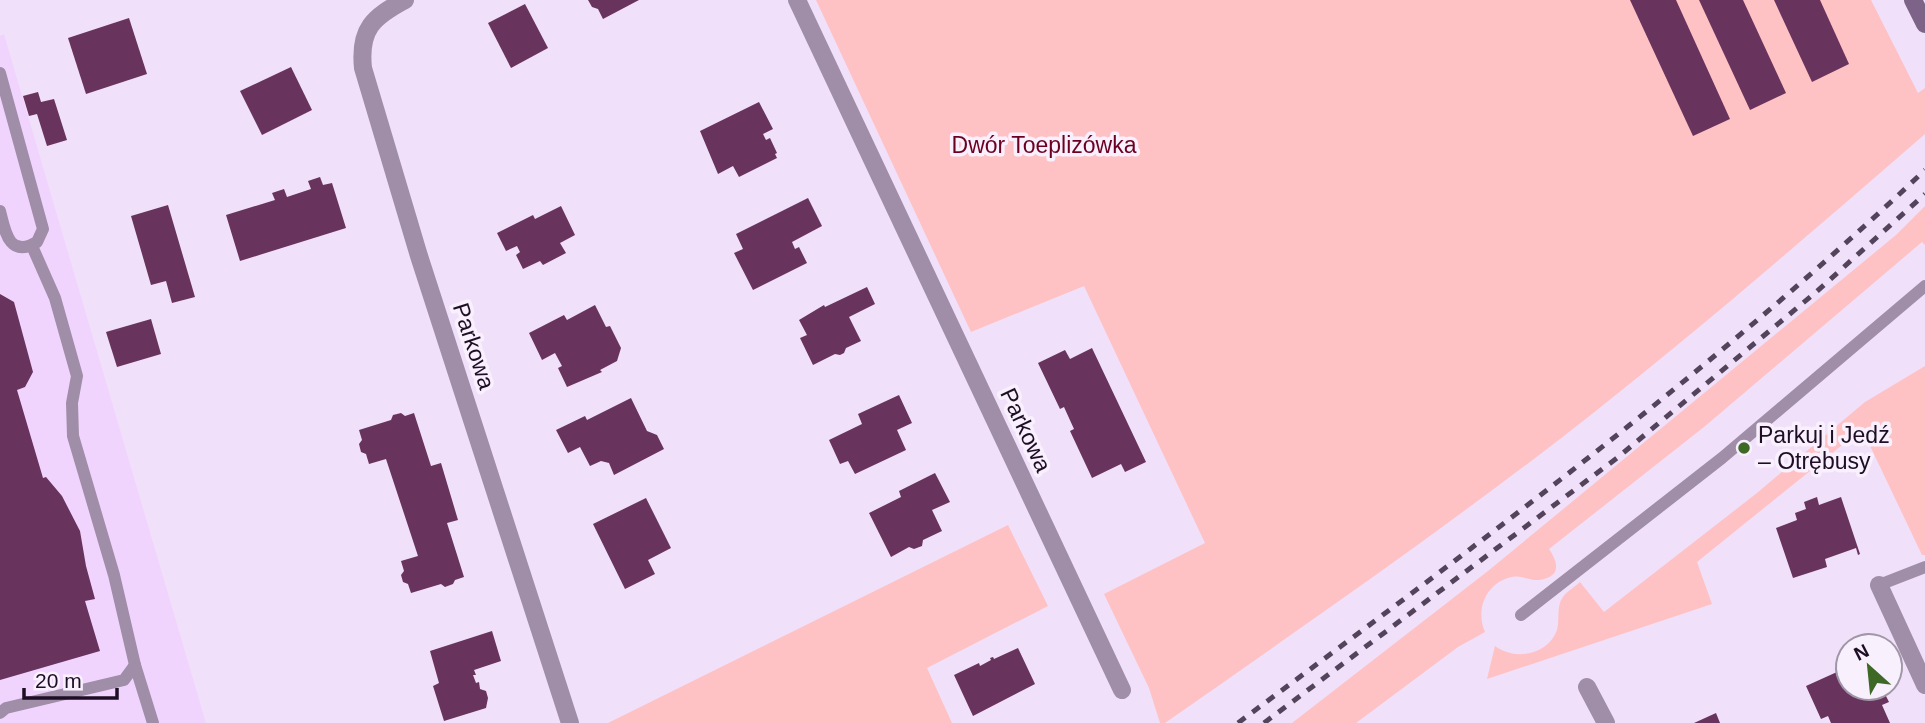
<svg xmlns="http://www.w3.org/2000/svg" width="1925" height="723" font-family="Arial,sans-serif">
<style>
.built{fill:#f1d4fe}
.green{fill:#fec2c5}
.building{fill:#68335d}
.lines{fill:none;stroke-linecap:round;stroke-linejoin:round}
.service{stroke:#a08ea8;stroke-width:12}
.minor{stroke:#a08ea8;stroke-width:18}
.secondary{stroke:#7e6389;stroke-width:18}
.rail{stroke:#54445b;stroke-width:5;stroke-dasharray:9 9;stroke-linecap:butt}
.poi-dot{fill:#3e6825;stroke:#f9f0fd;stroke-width:2.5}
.labels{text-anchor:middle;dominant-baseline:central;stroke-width:7;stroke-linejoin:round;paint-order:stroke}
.park-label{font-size:23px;fill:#6c011f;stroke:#f9f0fd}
.street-label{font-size:23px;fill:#1e0e25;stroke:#f9f0fd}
.poi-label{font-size:23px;fill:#1e0e25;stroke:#f9f0fd;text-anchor:start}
</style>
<rect width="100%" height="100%" fill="#f1e0f9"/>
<polygon class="built" points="4,34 206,723 0,723 0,36"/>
<g class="green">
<path d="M816,0H1871L1918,93L1925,88V134C1805,238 1685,342 1560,439C1431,538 1298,630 1165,723H1160L1149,688L1104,594L1205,543L1084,286L971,332Z"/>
<path d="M1925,206V245L1922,242L1704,427L1549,549C1558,562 1562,577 1539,580C1530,581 1522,575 1512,577C1486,582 1475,610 1485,632L1458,647L1356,723H1292L1488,571L1896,235Z"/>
<path d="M1925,366V555H1922L1862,429L1697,562L1712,604L1487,679L1495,646C1515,661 1548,655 1557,630C1560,620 1556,606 1563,597C1567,591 1575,587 1580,582L1604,612L1757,493L1865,402Z"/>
<polygon points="1008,525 1048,606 927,668 952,723 608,723"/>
</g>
<g class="building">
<polygon points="588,0 639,0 603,19 598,9 592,7"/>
<polygon points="1630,0 1676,0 1730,119 1693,136"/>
<polygon points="1699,0 1743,0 1786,93 1750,110"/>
<polygon points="1774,0 1820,0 1849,64 1812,82"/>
<polygon points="525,4 548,48 511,68 488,23"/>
<polygon points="129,18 147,74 86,94 68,38"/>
<polygon points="291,67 312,110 262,135 240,91"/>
<polygon points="38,92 41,102 54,99 67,140 47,146 37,114 29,116 23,96"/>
<polygon points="759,102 773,129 763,134 766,140 770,138 777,153 775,154 777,158 739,177 733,166 718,174 700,131"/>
<polygon points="320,177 323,185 332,183 346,228 240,261 226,215 275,200 272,193 284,189 287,197 311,189 308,181"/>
<polygon points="808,198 822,226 792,242 795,249 799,247 807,263 753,290 734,253 743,249 736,234"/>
<polygon points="168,205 195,297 172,303 166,281 151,285 131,216"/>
<polygon points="561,206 575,235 560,243 566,253 543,265 540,261 523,269 516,255 520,252 517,246 506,251 497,233 533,215 535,219"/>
<polygon points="867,287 875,304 849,317 861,341 846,348 844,353 840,355 835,354 813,365 800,338 807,335 799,320 824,305 825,307"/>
<polygon points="0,294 14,302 33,372 25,387 17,390 43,478 46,477 62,496 80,531 86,566 95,599 85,601 100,651 0,680"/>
<polygon points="595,305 606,327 610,326 621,348 617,361 600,370 602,372 567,387 558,368 562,366 555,353 542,360 529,333 564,315 567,320"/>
<polygon points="151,319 161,354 117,367 106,332"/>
<polygon points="1092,348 1146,462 1125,472 1121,464 1092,478 1070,431 1074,429 1064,407 1060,409 1038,363 1065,350 1070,359"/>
<polygon points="899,395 912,423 897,430 906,450 855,474 848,461 840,464 829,440 862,424 858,414"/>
<polygon points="631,398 647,431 657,435 664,449 614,475 609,463 601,461 590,466 580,447 568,453 556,430 585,416 587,420"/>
<polygon points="401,413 405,416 414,413 431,466 441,463 458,520 447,523 464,577 455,580 453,584 445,587 441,584 411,593 408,584 403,582 401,575 404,571 401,561 418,556 386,459 369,464 366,454 361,452 359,444 362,440 359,430 391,420 393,415"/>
<polygon points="935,473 950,502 932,510 942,531 923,540 922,546 914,549 909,547 891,557 869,513 901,497 899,491"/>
<polygon points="1817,497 1819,505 1841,497 1860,554 1858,555 1856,548 1825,559 1827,567 1793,578 1776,528 1797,520 1795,513 1806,509 1804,502"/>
<polygon points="646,498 671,548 648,560 655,574 625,589 593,524"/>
<polygon points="492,631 501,661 474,670 476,675 473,675 476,683 479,682 480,689 486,691 488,698 486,708 444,721 433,686 439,683 430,651"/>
<polygon points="1018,648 1035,684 973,716 954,675 979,663 980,666 991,660 990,658 993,657 994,659"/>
<polygon points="1848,667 1848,688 1874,688 1876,693 1883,690 1889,702 1882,705 1890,723 1831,723 1828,716 1821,719 1806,686"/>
<polygon points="1716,713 1720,723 1694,723"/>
</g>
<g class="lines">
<g class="service">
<path d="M0,73L43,229L37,242C9,259 5,231 0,211"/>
<polyline points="32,246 55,298 77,376 72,403 73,436 114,575 135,665 153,723"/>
<polyline points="1879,585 1925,567"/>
<polyline points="1521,615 1722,458 1925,286"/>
<polyline points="0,713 6,708 124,680 135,665"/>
</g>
<g class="minor">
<path d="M405,0C373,17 359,29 363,68L419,256L570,723"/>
<polyline points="797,0 1122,690"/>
<polyline points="1879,585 1925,685"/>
<polyline points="1587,687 1606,723"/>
</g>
<polyline class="secondary" points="1913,0 1925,24"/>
<g class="rail">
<path d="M1238,723C1474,547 1711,373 1925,170"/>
<polyline points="1264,723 1617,458 1815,293 1925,194"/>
</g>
</g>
<circle class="poi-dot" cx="1744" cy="448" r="7"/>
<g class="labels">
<g class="park-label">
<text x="1044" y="145">Dwór Toeplizówka</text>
</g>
<g class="street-label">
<text transform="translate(474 346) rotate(72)">Parkowa</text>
<text transform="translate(1026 430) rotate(65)">Parkowa</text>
</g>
<g class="poi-label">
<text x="1758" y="435">Parkuj i Jedź<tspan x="1758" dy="26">– Otrębusy</tspan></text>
</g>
</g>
<g transform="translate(1869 667) rotate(333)"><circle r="33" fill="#f9f0fd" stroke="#a196a7" stroke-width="2"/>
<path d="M0-5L12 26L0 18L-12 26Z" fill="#3e6825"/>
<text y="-10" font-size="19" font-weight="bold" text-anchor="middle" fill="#1e0e25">N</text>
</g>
<path d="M24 688v10h93v-10" fill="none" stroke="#1e0e25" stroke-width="3.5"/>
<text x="35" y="688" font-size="21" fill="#1e0e25" stroke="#f9f0fd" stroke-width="5" paint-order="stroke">20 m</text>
</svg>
